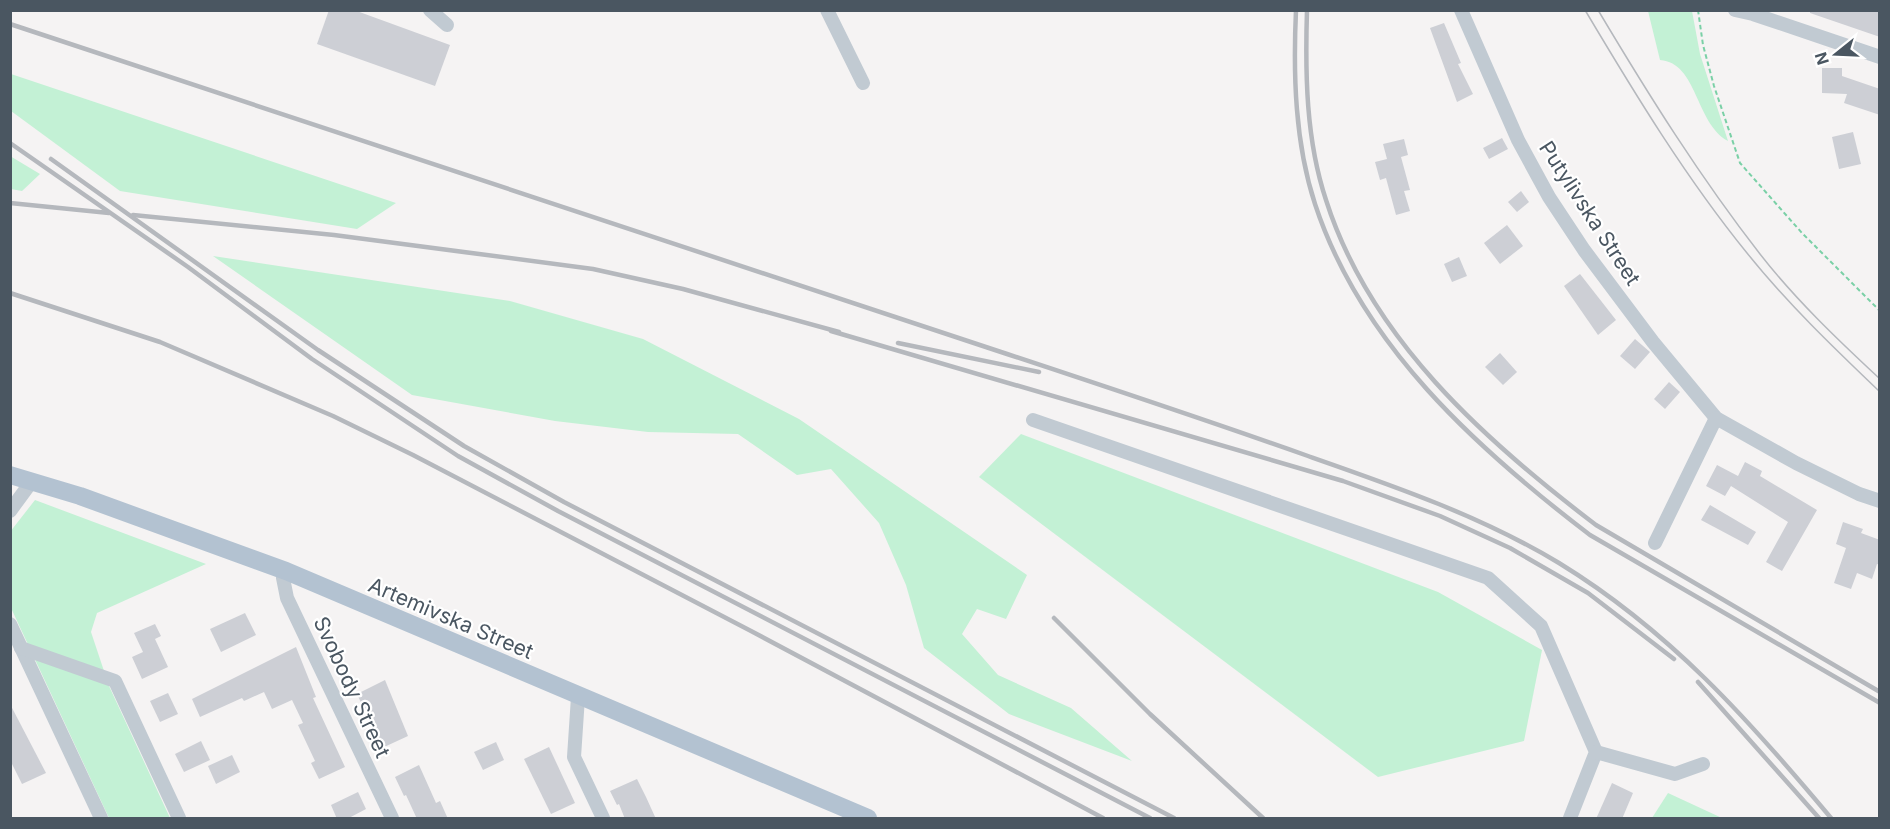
<svg xmlns="http://www.w3.org/2000/svg" width="1890" height="829" font-family="Inter,sans-serif">
<style>
.green{fill:#c3f1d5}
.building{fill:#cdcfd5}
.lines{fill:none;stroke-linecap:round;stroke-linejoin:round}
.path{stroke:#7ad0a6;stroke-width:2;stroke-dasharray:4.5 3;stroke-linecap:butt}
.minor{stroke:#c1cad2;stroke-width:14}
.major{stroke:#b3c2d1;stroke-width:18}
.tram{stroke:#b5b8bd;stroke-width:1.5}
.rail{stroke:#b5b8bd;stroke-width:4.5}
.labels{text-anchor:middle;dominant-baseline:central;stroke-width:4.5;stroke-linejoin:round;paint-order:stroke}
.street-label{font-size:21px;fill:#4a5661;stroke:#fff}
</style>
<rect width="100%" height="100%" fill="#f5f3f3"/>
<g class="green">
<path d="M1648,11H1692L1700,54L1728,141C1695,123 1698,63 1660,60Z"/>
<polygon points="11,74 396,203 357,229 120,191 11,111"/>
<polygon points="10,156 40,174 22,191 11,189"/>
<polygon points="213,256 510,301 643,339 799,419 1027,575 1006,619 977,609 962,634 998,675 1071,708 1132,761 1009,714 924,648 906,585 879,523 831,469 797,475 738,434 648,432 555,421 412,395"/>
<polygon points="1021,434 1438,592 1542,650 1524,741 1378,777 979,477"/>
<polygon points="35,500 206,564 97,613 91,632 109,686 170,818 109,818 11,608 10,532"/>
<polygon points="1668,793 1722,818 1652,818"/>
</g>
<g class="building">
<polygon points="329,10 354,10 450,45 435,86 317,44"/>
<polygon points="1810,10 1880,10 1880,37 1810,13"/>
<polygon points="1444,23 1461,63 1458,64 1473,94 1457,102 1430,28"/>
<polygon points="1822,68 1842,68 1842,76 1880,89 1880,115 1844,103 1847,94 1822,93"/>
<polygon points="1853,132 1861,164 1839,169 1832,137"/>
<polygon points="1502,138 1508,149 1489,159 1483,148"/>
<polygon points="1404,139 1408,155 1401,157 1410,190 1404,191 1410,211 1396,215 1386,178 1380,180 1375,162 1387,159 1383,144"/>
<polygon points="1521,191 1529,202 1517,212 1508,202"/>
<polygon points="1507,225 1523,246 1500,264 1484,243"/>
<polygon points="1459,257 1467,276 1452,282 1444,264"/>
<polygon points="1580,274 1616,320 1598,335 1564,286"/>
<polygon points="1635,339 1650,352 1635,369 1620,356"/>
<polygon points="1500,353 1517,372 1503,385 1485,367"/>
<polygon points="1669,382 1680,392 1665,409 1654,399"/>
<polygon points="1745,462 1762,471 1760,476 1817,510 1782,571 1766,562 1788,522 1731,486 1725,496 1706,486 1717,465 1738,476"/>
<polygon points="1710,505 1756,532 1748,545 1701,520"/>
<polygon points="1843,522 1863,529 1861,533 1880,540 1880,565 1877,564 1872,579 1857,573 1851,589 1834,583 1846,548 1836,544"/>
<polygon points="245,613 256,635 221,652 210,629"/>
<polygon points="155,624 161,636 155,639 168,667 142,679 132,657 143,652 134,633"/>
<polygon points="296,647 316,697 313,698 345,767 319,779 311,763 315,761 298,725 303,723 292,700 272,709 264,692 244,701 242,698 200,717 192,699"/>
<polygon points="385,680 408,736 382,748 357,694"/>
<polygon points="168,693 178,714 160,722 150,701"/>
<polygon points="10,704 46,773 22,784 10,760"/>
<polygon points="201,741 210,760 184,772 175,754"/>
<polygon points="496,742 504,760 483,770 474,752"/>
<polygon points="549,747 575,803 551,814 524,759"/>
<polygon points="232,755 240,772 216,784 208,766"/>
<polygon points="419,765 436,803 440,801 448,819 417,819 406,795 404,796 395,777"/>
<polygon points="637,779 646,797 656,819 625,819 619,804 617,805 610,791"/>
<polygon points="1612,783 1633,793 1622,819 1596,819"/>
<polygon points="358,792 366,809 347,819 337,819 331,805"/>
</g>
<g class="lines">
<polyline class="path" points="1698,10 1703,45 1714,86 1740,163 1802,233 1880,311"/>
<g class="minor">
<polyline points="430,10 447,25"/>
<polyline points="827,10 863,83"/>
<polyline points="1461,10 1518,140 1549,197 1584,250 1653,342 1716,418 1796,463 1859,494 1880,501"/>
<polyline points="1735,10 1753,14 1880,57"/>
<polyline points="1033,420 1488,578 1541,626 1596,752 1570,818"/>
<polyline points="10,511 32,481"/>
<polyline points="1655,543 1716,418"/>
<polyline points="286,571 283,578 287,598 392,818"/>
<polyline points="10,624 101,818"/>
<polyline points="21,648 115,681 179,818"/>
<polyline points="578,697 574,757 603,818"/>
<polyline points="1596,752 1675,774 1703,764"/>
</g>
<polyline class="major" points="10,475 80,496 286,571 868,818"/>
<g class="tram">
<path d="M1585,10C1635,94 1686,178 1747,253C1787,303 1834,348 1880,392"/>
<path d="M1598,10C1648,94 1700,177 1760,254C1795,299 1838,340 1880,379"/>
</g>
<g class="rail">
<path d="M1296,10C1293,75 1295,143 1315,204C1361,344 1476,448 1590,535L1880,703"/>
<path d="M1307,10C1305,74 1306,140 1326,200C1370,338 1484,440 1596,525L1880,692"/>
<path d="M10,24C341,133 671,243 1001,352C1104,386 1206,420 1308,456C1394,486 1481,516 1559,563C1670,631 1749,720 1831,818"/>
<polyline points="10,143 188,267 312,359 458,456 558,511 1150,818"/>
<polyline points="51,159 318,350 464,446 564,502 1174,818"/>
<polyline points="10,203 109,213"/>
<polyline points="133,215 334,235 593,269 683,289 839,332"/>
<polyline points="10,293 160,342 333,416 413,455 751,631 1103,818"/>
<polyline points="831,331 1343,481 1440,516 1510,548 1588,593 1674,659"/>
<polyline points="898,343 1039,372"/>
<polyline points="1054,618 1150,714 1263,818"/>
<polyline points="1698,682 1819,818"/>
</g>
</g>
<g class="labels">
<g class="street-label">
<text transform="translate(1590 213) rotate(57)">Putylivska Street</text>
<text transform="translate(451 618) rotate(23)">Artemivska Street</text>
<text transform="translate(352 687) rotate(65)">Svobody Street</text>
</g>
</g>
<rect width="1890" height="829" fill="none" stroke="#4a5661" stroke-width="24"/>
<g transform="translate(1836 54) rotate(252)" stroke="#ffffff" stroke-width="4.5" paint-order="stroke">
<path d="M0-4.5L10 22L0 15L-10 22Z" fill="#4a5661"/>
<text y="-9" font-size="16" font-weight="bold" text-anchor="middle" fill="#4a5661">N</text>
</g>
</svg>
